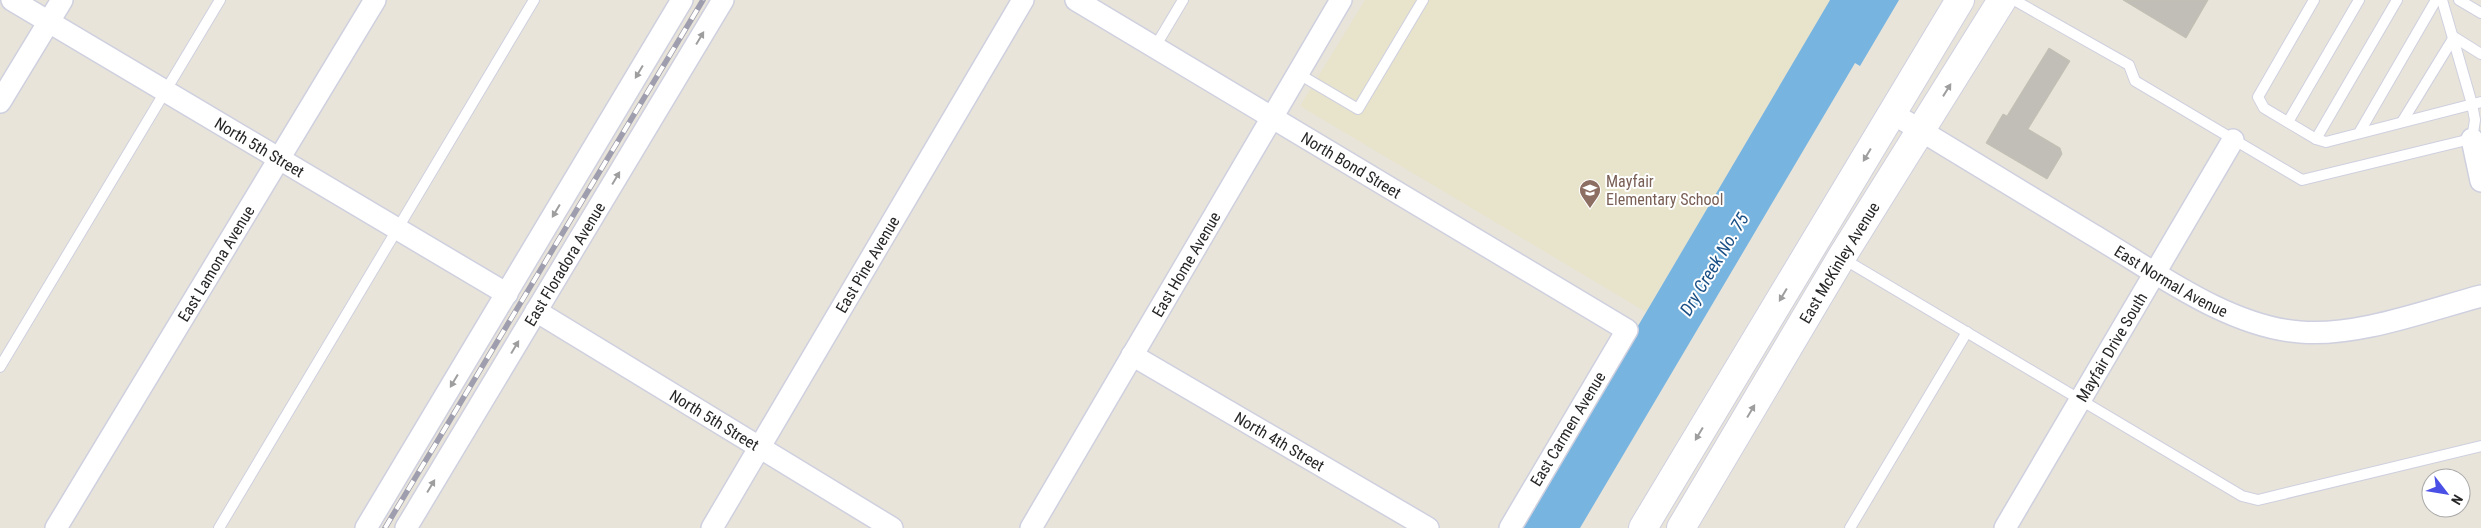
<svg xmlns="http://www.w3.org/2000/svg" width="2481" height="528" font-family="'Roboto Condensed',sans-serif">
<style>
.education{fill:#e8e3cb}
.water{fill:#77b4e0}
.building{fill:#c0beb6;stroke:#c3c0b4}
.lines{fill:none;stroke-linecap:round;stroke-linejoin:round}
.lane-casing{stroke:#cfd0df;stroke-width:12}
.street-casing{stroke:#cfd0df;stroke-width:24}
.secondary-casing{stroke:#cfd0df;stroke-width:30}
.lane{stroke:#fff;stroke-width:10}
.street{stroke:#fff;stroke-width:21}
.secondary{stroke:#fff;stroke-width:28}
.rail-casing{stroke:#9e9eaf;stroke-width:5.5}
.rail{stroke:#fff;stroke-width:4;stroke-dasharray:11;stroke-linecap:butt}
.oneway{fill:#9e9e9e}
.labels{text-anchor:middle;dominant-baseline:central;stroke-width:4;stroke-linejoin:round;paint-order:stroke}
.street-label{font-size:16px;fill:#272727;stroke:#fff}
.education-label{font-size:16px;fill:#785e54;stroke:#fff;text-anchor:start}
.water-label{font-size:18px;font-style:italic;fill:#1b5187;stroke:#fff}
</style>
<rect width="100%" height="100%" fill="#e8e4da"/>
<polygon class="education" points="1365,0 1830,0 1646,312 1300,106"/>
<polygon class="water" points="1830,0 1899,0 1860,66 1855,63 1580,528 1519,528"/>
<g class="building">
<polygon points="2123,0 2208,0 2186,38"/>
<polygon points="2049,48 2070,61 2028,129 2060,148 2062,154 2047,179 1986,143 2003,114 2007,116"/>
</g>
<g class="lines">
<g class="lane-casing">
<g id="lane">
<polyline points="2014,0 2129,65 2135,81 2302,180 2475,138"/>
<polyline points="2314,0 2258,97 2264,108 2316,139 2326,142 2481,102"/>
<polyline points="2442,0 2472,104 2475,120 2472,139"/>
<polyline points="2459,0 2481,13"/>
<polyline points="1155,47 1183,0"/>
<polyline points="1297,73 1358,109 1423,0"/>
<polyline points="2288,122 2359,0"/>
<polyline points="2402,122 2454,37 2481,54"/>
<polyline points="2359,133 2436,0"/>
<polyline points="2316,139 2397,0"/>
<polyline points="1842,258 2242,496 2258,500 2481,446"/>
<polyline points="0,367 220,0"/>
<polyline points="219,528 534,0"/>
<polyline points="1850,528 1967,332"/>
</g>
</g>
<g class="street-casing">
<g id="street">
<path id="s1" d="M12,0L507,294"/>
<path id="s2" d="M1076,0L1627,330L1510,528"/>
<polyline points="0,102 62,0"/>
<path id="s3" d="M1892,113C1959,154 2026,194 2093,235C2154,271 2228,327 2300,332C2357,337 2425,311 2481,296"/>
<polyline points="2472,139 2481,181"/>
<path id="s4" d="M536,311L892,528"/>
<path id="s5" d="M1132,355L1428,528"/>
<path id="s6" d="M56,528L375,0"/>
<polyline points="366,528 682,0"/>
<path id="s7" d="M406,528L723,0"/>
<path id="s8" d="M712,528L1023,0"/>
<path id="s9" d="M1031,528L1341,0"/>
<path id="s10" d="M2005,528L2233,140"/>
</g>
</g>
<g class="secondary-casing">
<g id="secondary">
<polyline points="1643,528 1960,0"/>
<path id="s11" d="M1681,528L1841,258L2002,0"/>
</g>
</g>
<use href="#lane" class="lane"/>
<use href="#street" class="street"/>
<use href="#secondary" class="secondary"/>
<g class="rail-casing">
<polyline id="rail" points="385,528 703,0"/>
</g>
<use href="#rail" class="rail"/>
</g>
<defs><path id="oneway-solid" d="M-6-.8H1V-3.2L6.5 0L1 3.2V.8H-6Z" transform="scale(1.25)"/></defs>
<g class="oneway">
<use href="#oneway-solid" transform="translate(700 38) rotate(-59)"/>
<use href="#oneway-solid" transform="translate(639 72) rotate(121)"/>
<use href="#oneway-solid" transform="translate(1947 90) rotate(-58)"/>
<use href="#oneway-solid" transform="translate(1867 155) rotate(121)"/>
<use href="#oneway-solid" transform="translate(616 178) rotate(-59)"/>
<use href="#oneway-solid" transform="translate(556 211) rotate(121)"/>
<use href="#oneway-solid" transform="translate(1783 295) rotate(121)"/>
<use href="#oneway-solid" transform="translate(515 347) rotate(-59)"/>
<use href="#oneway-solid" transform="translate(454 381) rotate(121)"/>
<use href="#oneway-solid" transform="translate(1751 411) rotate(-59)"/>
<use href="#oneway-solid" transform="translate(1699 434) rotate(121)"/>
<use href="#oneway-solid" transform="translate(431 486) rotate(-59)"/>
</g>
<defs>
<g id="school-pin" transform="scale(1.125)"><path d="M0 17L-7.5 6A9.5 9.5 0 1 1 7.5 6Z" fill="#8d6e63" stroke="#fff"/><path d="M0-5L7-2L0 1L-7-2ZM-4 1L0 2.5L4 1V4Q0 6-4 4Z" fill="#fff"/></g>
</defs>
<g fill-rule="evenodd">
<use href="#school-pin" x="1590" y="190"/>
</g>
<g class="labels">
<g class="street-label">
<text stroke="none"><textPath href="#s1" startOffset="288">North 5th Street</textPath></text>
<text stroke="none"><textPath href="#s2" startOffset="321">North Bond Street</textPath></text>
<text stroke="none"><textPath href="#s11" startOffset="309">East McKinley Avenue</textPath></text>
<text stroke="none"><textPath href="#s6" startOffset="309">East Lamona Avenue</textPath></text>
<text stroke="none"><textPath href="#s7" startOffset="308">East Floradora Avenue</textPath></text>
<text stroke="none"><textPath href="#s8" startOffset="306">East Pine Avenue</textPath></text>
<text stroke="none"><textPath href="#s9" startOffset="306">East Home Avenue</textPath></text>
<text stroke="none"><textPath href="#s3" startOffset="326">East Normal Avenue</textPath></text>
<text stroke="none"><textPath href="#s10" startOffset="210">Mayfair Drive South</textPath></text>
<text stroke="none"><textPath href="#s4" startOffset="209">North 5th Street</textPath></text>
<text transform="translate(1568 429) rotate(-59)">East Carmen Avenue</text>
<text stroke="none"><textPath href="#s5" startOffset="171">North 4th Street</textPath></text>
</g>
<g class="education-label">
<text x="1606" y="181">Mayfair<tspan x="1606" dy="18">Elementary School</tspan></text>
</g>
<g class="water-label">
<text transform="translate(1714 264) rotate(-59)">Dry Creek No. 75</text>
</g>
</g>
<g transform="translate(2446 493) rotate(121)"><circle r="24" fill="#ffffff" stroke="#a9a9a9"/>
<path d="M0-4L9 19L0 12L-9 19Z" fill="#4a4fe5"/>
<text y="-8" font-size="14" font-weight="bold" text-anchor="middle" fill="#272727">N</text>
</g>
</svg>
